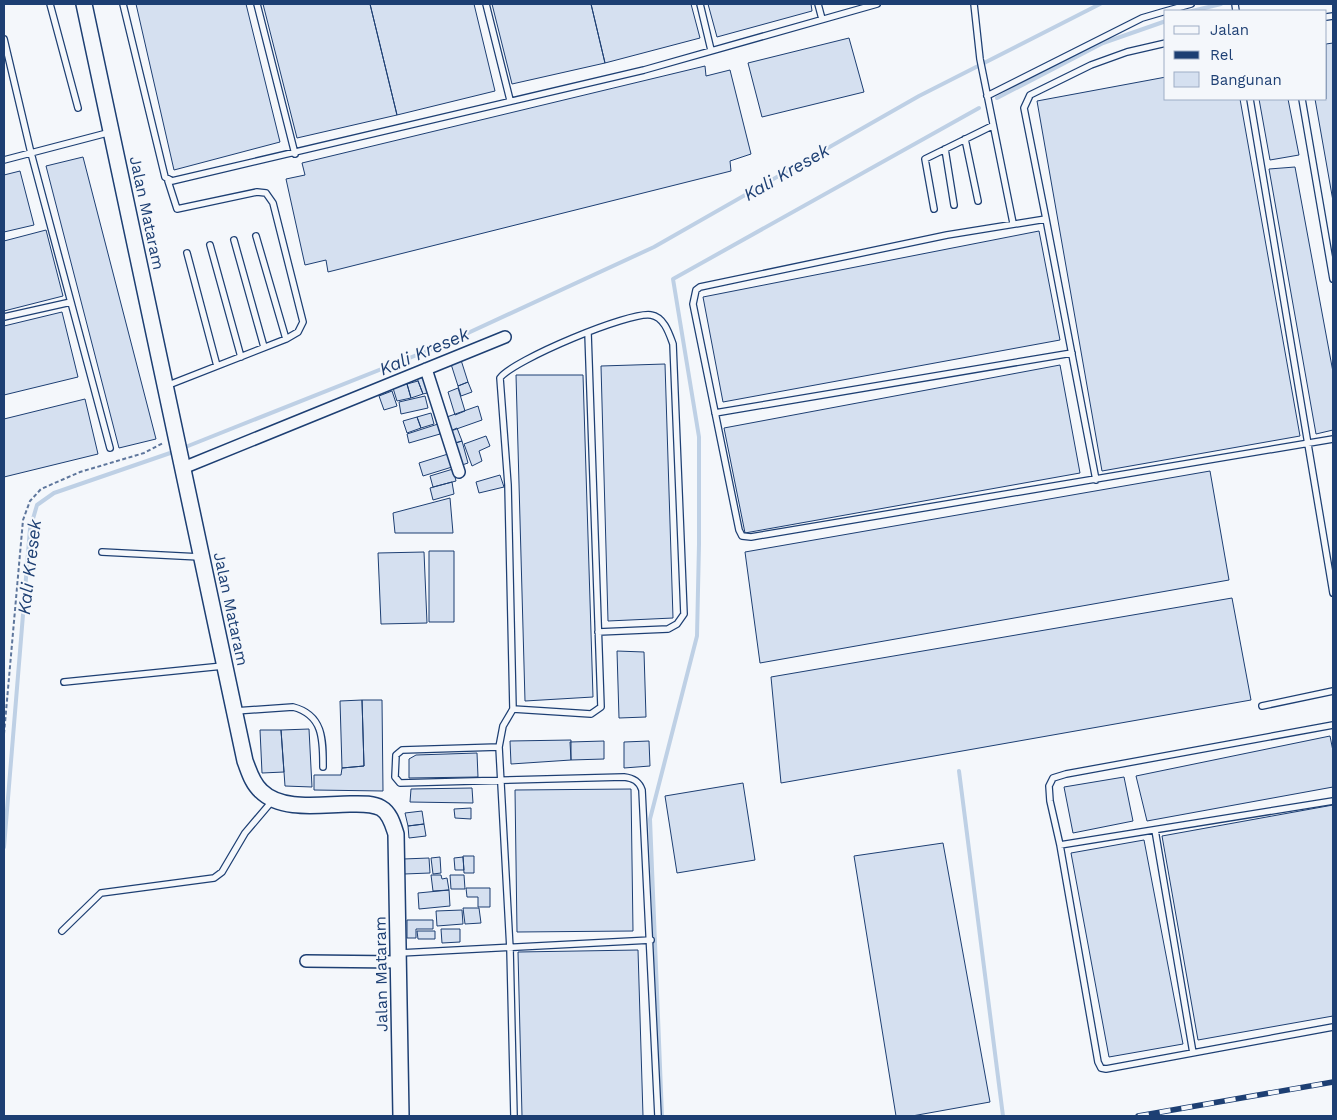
<svg xmlns="http://www.w3.org/2000/svg" width="1337" height="1120" font-family="'Work Sans',sans-serif">
<style>
.lines{fill:none;stroke-linecap:round;stroke-linejoin:round}
.stream{stroke:#bed0e5;stroke-width:4}
.building{fill:#d5e0f0;stroke:#1d3f73}
.service-casing{stroke:#1d3f73;stroke-width:8}
.minor-casing{stroke:#1d3f73;stroke-width:14}
.secondary-casing{stroke:#1d3f73;stroke-width:18}
.path{stroke:#5e769c;stroke-width:2;stroke-dasharray:4 2.5;stroke-linecap:butt}
.service{stroke:#f4f7fb;stroke-width:5.5}
.minor{stroke:#f4f7fb;stroke-width:11}
.secondary{stroke:#f4f7fb;stroke-width:15}
.rail-casing{stroke:#1d3f73;stroke-width:5.5}
.rail{stroke:#f4f7fb;stroke-width:4;stroke-dasharray:11;stroke-linecap:butt}
.labels{text-anchor:middle;dominant-baseline:central;stroke-width:4;stroke-linejoin:round;paint-order:stroke}
.street-label{font-size:16px;fill:#1d3f73;stroke:#f4f7fb}
.water-label{font-size:18px;font-style:italic;fill:#1d3f73;stroke:#f4f7fb}
</style>
<rect width="100%" height="100%" fill="#f4f7fb"/>
<g class="lines">
<path class="stream" d="M 1192,11 L 1221,4
M 997,98 L 1103,43 L 1166,21
M 183,448 L 442,345 L 654,247 L 919,96 L 1100,4
M 959,771 L 1003,1116
M 4,847 L 30,529 L 37,505 L 54,493 L 176,451
M 662,1116 L 650,819 L 697,636 L 699,544 L 699,437 L 673,279 L 979,108"/>
</g>
<path class="building" d="M 136,4 L 246,4 L 280,142 L 174,170 Z
M 263,4 L 370,4 L 397,115 L 297,138 Z
M 370,4 L 474,4 L 495,91 L 397,115 Z
M 492,4 L 591,4 L 605,63 L 512,84 Z
M 591,4 L 691,4 L 700,38 L 605,63 Z
M 708,4 L 811,4 L 812,11 L 717,37 Z
M 849,38 L 864,92 L 762,117 L 748,63 Z
M 1333,43 L 1333,201 L 1315,99 L 1326,99 L 1326,44 Z
M 705,66 L 706,76 L 730,70 L 751,154 L 730,161 L 731,171 L 328,272 L 326,260 L 305,265 L 286,179 L 305,175 L 302,163 Z
M 1166,77 L 1166,99 L 1240,99 L 1300,436 L 1102,471 L 1037,101 Z
M 1259,99 L 1288,99 L 1299,155 L 1270,160 Z
M 83,157 L 156,439 L 119,448 L 46,166 Z
M 1295,167 L 1333,372 L 1333,430 L 1316,434 L 1269,169 Z
M 20,171 L 34,225 L 4,232 L 4,175 Z
M 46,230 L 63,296 L 4,311 L 4,241 Z
M 1039,231 L 1060,340 L 723,402 L 703,297 Z
M 62,312 L 78,377 L 4,395 L 4,326 Z
M 461,360 L 468,382 L 458,386 L 451,364 Z
M 665,364 L 673,618 L 608,621 L 601,366 Z
M 1060,365 L 1080,473 L 745,533 L 724,428 Z
M 516,375 L 583,375 L 593,697 L 525,701 Z
M 426,376 L 431,392 L 423,394 L 417,378 Z
M 418,381 L 423,394 L 411,398 L 407,384 Z
M 468,382 L 472,392 L 461,396 L 458,386 Z
M 407,384 L 411,398 L 397,401 L 393,388 Z
M 458,388 L 465,411 L 455,415 L 448,392 Z
M 392,391 L 397,406 L 384,410 L 379,396 Z
M 425,396 L 428,408 L 401,414 L 399,402 Z
M 85,399 L 98,454 L 4,477 L 4,419 Z
M 478,406 L 482,420 L 448,432 L 444,418 Z
M 431,413 L 434,424 L 421,428 L 417,417 Z
M 417,417 L 421,428 L 407,433 L 403,421 Z
M 438,424 L 440,434 L 409,443 L 407,434 Z
M 457,428 L 462,441 L 452,444 L 448,432 Z
M 486,436 L 490,446 L 479,451 L 482,461 L 472,466 L 464,444 Z
M 462,441 L 468,463 L 459,466 L 452,444 Z
M 448,454 L 452,467 L 423,476 L 419,463 Z
M 453,469 L 456,481 L 433,487 L 430,476 Z
M 1210,471 L 1229,580 L 760,663 L 745,552 Z
M 500,475 L 504,487 L 479,493 L 476,482 Z
M 452,482 L 454,494 L 433,500 L 430,488 Z
M 450,498 L 453,533 L 395,533 L 393,513 Z
M 429,551 L 454,551 L 454,622 L 429,622 Z
M 424,552 L 427,623 L 381,624 L 378,553 Z
M 1232,598 L 1251,700 L 781,783 L 771,677 Z
M 617,651 L 644,652 L 646,717 L 619,718 Z
M 362,700 L 364,766 L 342,768 L 340,701 Z
M 362,700 L 382,700 L 383,791 L 314,790 L 314,775 L 341,775 L 342,768 L 364,766 Z
M 309,729 L 312,787 L 285,786 L 281,730 Z
M 260,730 L 281,730 L 284,772 L 262,773 Z
M 1330,736 L 1333,751 L 1333,787 L 1147,821 L 1136,776 Z
M 571,740 L 571,760 L 511,764 L 510,741 Z
M 604,741 L 604,759 L 571,760 L 570,742 Z
M 649,741 L 650,766 L 624,768 L 624,742 Z
M 477,753 L 478,777 L 409,778 L 409,759 L 416,755 Z
M 1124,777 L 1133,821 L 1073,833 L 1064,787 Z
M 743,783 L 755,860 L 677,873 L 665,796 Z
M 472,788 L 473,803 L 410,802 L 411,789 Z
M 631,789 L 633,931 L 517,932 L 515,790 Z
M 1333,805 L 1333,1016 L 1198,1040 L 1162,836 Z
M 471,808 L 471,819 L 455,818 L 454,809 Z
M 422,811 L 424,824 L 408,826 L 405,813 Z
M 424,824 L 426,836 L 409,838 L 408,826 Z
M 1144,840 L 1183,1044 L 1109,1057 L 1071,853 Z
M 943,843 L 990,1102 L 912,1116 L 896,1116 L 854,856 Z
M 463,856 L 474,856 L 474,873 L 464,873 Z
M 440,857 L 441,873 L 433,874 L 431,858 Z
M 463,857 L 464,870 L 455,870 L 454,858 Z
M 429,858 L 430,873 L 404,874 L 403,859 Z
M 431,875 L 441,875 L 442,879 L 447,878 L 449,890 L 433,891 Z
M 450,875 L 464,875 L 465,889 L 451,889 Z
M 466,888 L 490,888 L 490,907 L 478,907 L 478,897 L 467,897 Z
M 449,890 L 450,906 L 419,909 L 418,893 Z
M 463,908 L 479,908 L 481,923 L 465,924 Z
M 462,910 L 463,924 L 437,926 L 436,911 Z
M 407,920 L 433,920 L 433,929 L 416,929 L 416,938 L 407,938 Z
M 441,929 L 460,929 L 460,942 L 442,943 Z
M 417,931 L 435,931 L 435,939 L 418,939 Z
M 638,950 L 643,1116 L 522,1116 L 518,952 Z"/>
<g class="lines">
<defs>
<path id="service" d="M 50,4 L 78,108
M 123,4 L 165,177 L 172,181 L 644,70 L 877,4
M 257,4 L 295,154
M 486,4 L 510,100
M 700,4 L 711,50
M 818,4 L 822,19
M 974,4 L 980,59 L 1013,223
M 1235,4 L 1236,11
M 1166,11 L 1191,4
M 1326,17 L 1333,16
M 4,39 L 31,153 L 110,448
M 1166,43 L 1127,52 L 1091,65 L 1030,95 L 1024,108 L 1046,219 L 947,235 L 700,287 L 696,290 L 693,304 L 739,530 L 742,536 L 751,537 L 1333,439
M 987,96 L 1142,18 L 1166,11
M 1250,99 L 1333,593
M 1302,99 L 1333,279
M 965,139 L 978,201
M 945,149 L 954,205
M 4,160 L 111,132
M 934,209 L 925,159 L 992,126
M 1046,219 L 1096,480
M 256,236 L 286,339
M 234,240 L 264,347
M 210,245 L 241,357
M 187,253 L 217,366
M 4,317 L 71,302
M 166,386 L 286,339 L 298,332 L 303,322 L 273,203 L 266,193 L 257,192 L 177,209 L 168,181
M 715,413 L 1072,353
M 102,552 L 200,557
M 64,682 L 223,666
M 1262,706 L 1333,691
M 513,709 L 591,714 L 601,707 L 588,333
M 235,711 L 293,707 C 324,715 323,741 323,767
M 1333,725 L 1066,774 L 1053,778 L 1049,786 L 1050,801 L 1060,845 L 1098,1062 L 1101,1068 L 1106,1069 L 1333,1027
M 499,747 L 402,750 L 396,755 L 395,777 L 400,783 L 624,777 C 633,778 639,781 642,790 L 658,1116
M 1155,830 L 1193,1053
M 1060,845 L 1333,801
M 62,931 L 101,893 L 214,878 L 222,872 L 245,833 L 273,800
M 400,953 L 651,940
M 514,1116 L 510,949 L 499,747 L 503,726 L 513,709 L 508,485 L 500,378 C 513,360 630,311 651,315 C 664,317 669,333 673,344 L 684,614 L 677,624 L 668,629 L 598,632"/>
<path id="minor" d="M 426,369 L 459,472
M 183,468 L 505,337
M 306,961 L 398,962"/>
<path id="secondary" d="M 84,4 L 245,761 C 249,771 252,783 261,791 C 282,812 323,804 350,804 C 360,804 372,803 381,808 C 390,813 393,825 396,834 L 401,1116"/>
</defs>
<use href="#service" class="service-casing"/>
<use href="#minor" class="minor-casing"/>
<use href="#secondary" class="secondary-casing"/>
<path class="path" d="M 4,734 L 23,520 L 30,501 L 41,489 L 80,472 L 144,453 L 163,443"/>
<use href="#service" class="service"/>
<use href="#minor" class="minor"/>
<use href="#secondary" class="secondary"/>
<defs>
<path id="rail" d="M 1138,1116 L 1333,1082"/>
</defs>
<use href="#rail" class="rail-casing"/>
<use href="#rail" class="rail"/>
</g>
<g class="labels">
<g class="street-label">
<text transform="translate(147 213) rotate(78)">Jalan Mataram</text>
<text transform="translate(231 609) rotate(78)">Jalan Mataram</text>
<text transform="translate(381 974) rotate(-91)">Jalan Mataram</text>
</g>
<g class="water-label">
<text transform="translate(786 172) rotate(-30)">Kali Kresek</text>
<text transform="translate(424 351) rotate(-23)">Kali Kresek</text>
<text transform="translate(29 567) rotate(-83)">Kali Kresek</text>
</g>
</g>
<rect width="1337" height="1120" fill="none" stroke="#1d3f73" stroke-width="10"/>
<rect x="1164" y="10" width="162" height="90" fill="#f4f7fb" stroke="#9eadc5"/>
<rect x="1174" y="26" width="25" height="8" fill="#f4f7fb" stroke="#9eadc5"/>
<text x="1210" y="35" font-size="15" fill="#1d3f73">Jalan</text>
<rect x="1174" y="51" width="25" height="8" fill="#1d3f73" stroke="#9eadc5"/>
<text x="1210" y="60" font-size="15" fill="#1d3f73">Rel</text>
<rect x="1174" y="72" width="25" height="15" fill="#d5e0f0" stroke="#9eadc5"/>
<text x="1210" y="85" font-size="15" fill="#1d3f73">Bangunan</text>
</svg>
